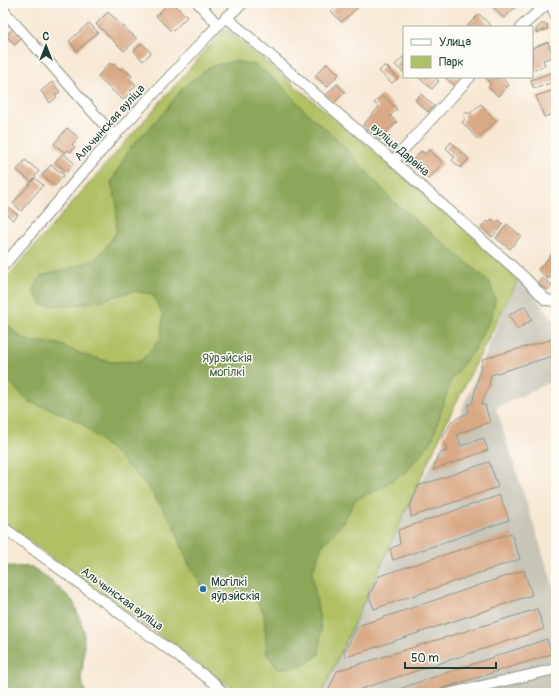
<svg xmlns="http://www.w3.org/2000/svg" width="559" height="696" font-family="Pangolin,sans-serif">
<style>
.industrial{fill:#c7c5b8}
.green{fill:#b0c064;stroke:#687e4c}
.forest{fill:#8ca65a;stroke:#567247}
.building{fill:#d9a884}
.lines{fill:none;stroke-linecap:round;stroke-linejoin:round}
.minor-casing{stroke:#8b9284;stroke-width:12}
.path{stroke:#8b9284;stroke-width:2;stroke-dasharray:3 3;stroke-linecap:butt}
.minor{stroke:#fff;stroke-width:10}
.poi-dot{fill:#1f6fb2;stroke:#fdfcf7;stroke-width:1.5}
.labels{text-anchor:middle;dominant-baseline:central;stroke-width:3;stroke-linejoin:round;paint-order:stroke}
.street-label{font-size:12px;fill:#1f3d34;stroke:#fdfcf7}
.park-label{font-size:12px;fill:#435e40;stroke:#fdfcf7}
.poi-label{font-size:12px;fill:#1f3d34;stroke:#fdfcf7;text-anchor:start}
</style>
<rect width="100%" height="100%" fill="#fdfcf7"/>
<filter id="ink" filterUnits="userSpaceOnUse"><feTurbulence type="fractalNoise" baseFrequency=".025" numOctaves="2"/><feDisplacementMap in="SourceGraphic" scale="8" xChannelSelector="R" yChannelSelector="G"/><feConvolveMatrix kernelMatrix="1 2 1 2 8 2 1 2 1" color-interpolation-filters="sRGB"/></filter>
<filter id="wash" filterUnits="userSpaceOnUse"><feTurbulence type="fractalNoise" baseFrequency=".012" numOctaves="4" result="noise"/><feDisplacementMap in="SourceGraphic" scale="16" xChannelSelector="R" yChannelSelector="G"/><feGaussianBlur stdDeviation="0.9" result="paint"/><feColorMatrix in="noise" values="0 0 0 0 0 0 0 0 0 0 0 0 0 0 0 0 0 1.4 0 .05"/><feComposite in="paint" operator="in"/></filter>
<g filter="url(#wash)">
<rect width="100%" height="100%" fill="#f7e8d4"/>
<path class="industrial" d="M 519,275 L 552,319 L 556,321 L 556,379 L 496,408 L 556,594 L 556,693 L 297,693 L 457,421 Z"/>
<path class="green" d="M 225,28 L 385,160 L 520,276 L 449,417 L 322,693 L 239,693 L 3,523 L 3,282 Z"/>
<path class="forest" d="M 234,61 L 255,65 L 276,80 L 305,111 L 337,139 L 394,202 L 490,282 L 495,300 L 492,317 L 474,350 L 451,380 L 432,441 L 406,472 L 380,488 L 355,500 L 344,521 L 322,546 L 312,573 L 321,629 L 319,654 L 306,665 L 278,669 L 267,654 L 264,614 L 253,594 L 230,589 L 204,589 L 188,563 L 174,525 L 147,486 L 116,454 L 80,422 L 53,410 L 27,401 L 10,382 L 3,381 L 3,321 L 5,321 L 17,335 L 30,341 L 59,344 L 84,355 L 111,362 L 141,361 L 161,338 L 163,316 L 153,294 L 133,291 L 100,301 L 67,306 L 42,305 L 33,291 L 41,276 L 90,262 L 102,253 L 116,233 L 117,205 L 111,182 L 130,148 L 164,112 L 183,88 L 209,67 Z
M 7,566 L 32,567 L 54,583 L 73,601 L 84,630 L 84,656 L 81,680 L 86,693 L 3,693 L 3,569 Z"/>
<g id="blocks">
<path class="building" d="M 169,3 L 173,3 L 187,17 L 172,32 L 156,16 Z
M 295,3 L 305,3 L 299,8 Z
M 341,3 L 363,3 L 341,22 L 331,11 Z
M 489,3 L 520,3 L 504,18 Z
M 108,12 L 137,39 L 124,51 L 96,24 Z
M 479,14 L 492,27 L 466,27 Z
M 3,15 L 7,18 L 5,21 L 9,24 L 3,32 Z
M 89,23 L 98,32 L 77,51 L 69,41 Z
M 541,24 L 547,24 L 548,29 L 536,33 L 536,29 Z
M 13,29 L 22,38 L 15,45 L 6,35 Z
M 548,42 L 553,57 L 543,60 L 545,66 L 532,70 L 532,48 Z
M 142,43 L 151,53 L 143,61 L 134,51 Z
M 404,56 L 404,73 L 395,65 Z
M 110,63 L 112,65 L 114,64 L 121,70 L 122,68 L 132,76 L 129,79 L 136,85 L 123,100 L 97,77 Z
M 327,63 L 339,74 L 327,87 L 315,76 Z
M 385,65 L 398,78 L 392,83 L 379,71 Z
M 556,71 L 556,81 L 534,89 L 531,80 Z
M 418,77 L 434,77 L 439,81 L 432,89 Z
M 445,77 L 462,77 L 463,78 L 455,86 Z
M 489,77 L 501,77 L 509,85 L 498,96 L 488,87 L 491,84 L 486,79 Z
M 52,82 L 60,92 L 55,95 L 57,97 L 50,103 L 41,91 Z
M 337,84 L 345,92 L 334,103 L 326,95 Z
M 554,90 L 556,95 L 556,113 L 544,117 L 536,96 Z
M 421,94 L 434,106 L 428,112 L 415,100 Z
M 382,95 L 397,109 L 390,116 L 397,122 L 380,140 L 363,125 L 379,107 L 374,103 Z
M 481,104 L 496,121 L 477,139 L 462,122 L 466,118 L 463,116 L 467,112 L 469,114 Z
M 67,128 L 78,137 L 72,145 L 75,147 L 71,152 L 68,150 L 65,153 L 54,144 Z
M 451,142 L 469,159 L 460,168 L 452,160 L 455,157 L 446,148 Z
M 429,149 L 443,163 L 428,179 L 411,162 L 421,151 L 425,154 Z
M 63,153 L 74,163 L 67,172 L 55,162 Z
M 25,160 L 39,171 L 31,182 L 17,170 Z
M 51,165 L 64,175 L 55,186 L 42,175 Z
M 35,178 L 43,185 L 21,211 L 13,203 Z
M 8,207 L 18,215 L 13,220 L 4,212 Z
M 492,219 L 497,223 L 499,220 L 503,224 L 492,237 L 481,227 L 487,221 L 489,223 Z
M 507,224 L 521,236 L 510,249 L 496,238 Z
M 553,253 L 556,255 L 556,270 L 548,279 L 538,270 Z
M 542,278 L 552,285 L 547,290 L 538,283 Z
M 525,306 L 532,320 L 517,329 L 509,315 Z
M 556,336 L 556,355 L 491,375 L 489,386 L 481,405 L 485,405 L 490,422 L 457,434 L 461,446 L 483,438 L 488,450 L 433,470 L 438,454 L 447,451 L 443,438 L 452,421 L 468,413 L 468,404 L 472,404 L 483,359 L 553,339 L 552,337 Z
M 489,462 L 498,487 L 411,517 L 410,507 L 418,486 Z
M 500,495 L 509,520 L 393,560 L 390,549 L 400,544 L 398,530 Z
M 511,533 L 520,559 L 374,609 L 369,596 L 379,576 Z
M 524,570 L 532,595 L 346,657 L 344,652 L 358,626 Z
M 537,609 L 544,629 L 349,693 L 327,693 L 337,671 Z
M 547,639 L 552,654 L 428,693 L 387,693 Z"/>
</g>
</g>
<g filter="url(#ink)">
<use href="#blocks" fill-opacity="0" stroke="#8b9284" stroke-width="1"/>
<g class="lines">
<defs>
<path id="minor" d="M 198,3 L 218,25
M 551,3 L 556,17
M 3,10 L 114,136
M 226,17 L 393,161 L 523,276 L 546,300 L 556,301
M 521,27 L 548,3
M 393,161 L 470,77
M 3,266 L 114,136 L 218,25 L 243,3
M 3,527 L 213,682 L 223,693
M 451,693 L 556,669"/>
</defs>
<use href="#minor" class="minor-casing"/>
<path class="path" d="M 554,637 L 556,636"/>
<use href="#minor" class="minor"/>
</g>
</g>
<circle class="poi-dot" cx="203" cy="589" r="4"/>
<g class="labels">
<g class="street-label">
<text transform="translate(110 123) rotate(-48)">Альчынская вуліца</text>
<text transform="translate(400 150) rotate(41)">вуліца Дарвіна</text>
<text transform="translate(122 599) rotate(36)">Альчынская вуліца</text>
</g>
<g class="park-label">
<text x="227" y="358">Яўрэйскія<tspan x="227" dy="14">могілкі</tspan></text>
</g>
<g class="poi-label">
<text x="211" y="582">Могілкі<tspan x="211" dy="14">яўрэйскія</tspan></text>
</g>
</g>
<rect width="559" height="696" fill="none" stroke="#fdfcf7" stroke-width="16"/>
<rect x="403" y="26" width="130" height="52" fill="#fdfcf7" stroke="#a4b0a9"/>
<rect x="411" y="39" width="20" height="6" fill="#ffffff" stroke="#a4b0a9"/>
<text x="439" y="46" font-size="12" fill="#1f3d34">Улица</text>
<rect x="411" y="56" width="20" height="12" fill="#b0c064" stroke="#a4b0a9"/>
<text x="439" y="66" font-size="12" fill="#1f3d34">Парк</text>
<g transform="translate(46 46)" stroke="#fdfcf7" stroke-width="3" paint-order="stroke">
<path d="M0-3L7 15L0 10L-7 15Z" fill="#1f3d34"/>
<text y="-6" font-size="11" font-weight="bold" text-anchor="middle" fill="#1f3d34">С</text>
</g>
<path d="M405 662v6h91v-6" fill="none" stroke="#1f3d34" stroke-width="2"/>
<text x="411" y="662" font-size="12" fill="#1f3d34" stroke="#fdfcf7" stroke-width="3" paint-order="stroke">50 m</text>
</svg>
